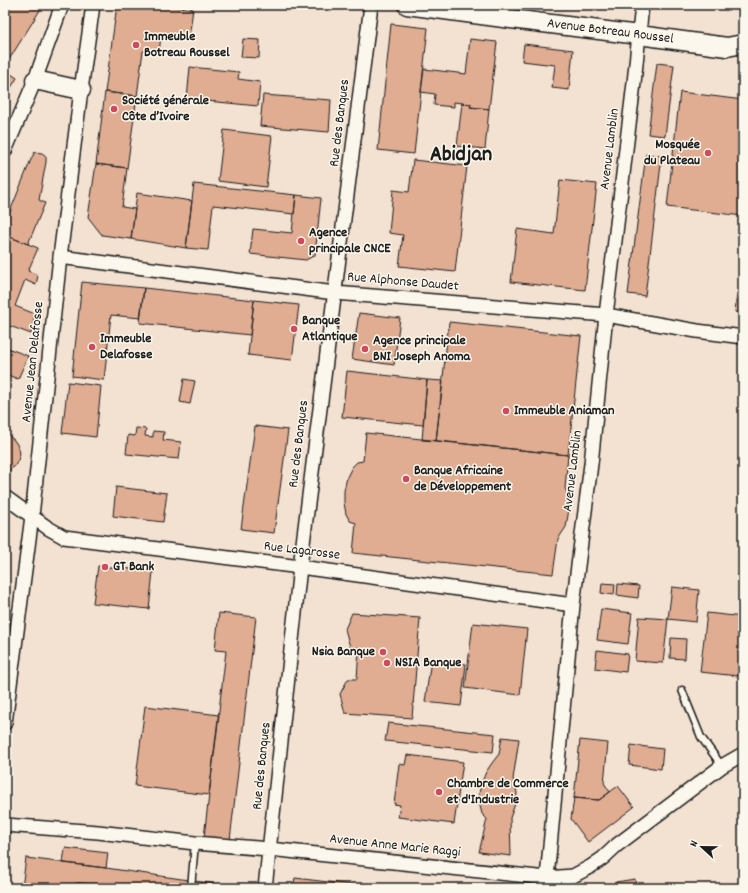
<svg xmlns="http://www.w3.org/2000/svg" width="748" height="893" font-family="Dekko,sans-serif">
<style>
.built{fill:#f3e1d1}
.building{fill:#e0ad93;stroke:#1c1c1c}
.lines{fill:none;stroke-linecap:round;stroke-linejoin:round}
.lane-casing{stroke:#1c1c1c;stroke-width:9}
.street-casing{stroke:#1c1c1c;stroke-width:16}
.secondary-casing{stroke:#1c1c1c;stroke-width:21}
.lane{stroke:#fbf7ec;stroke-width:6}
.street{stroke:#fbf7ec;stroke-width:13}
.secondary{stroke:#fbf7ec;stroke-width:18}
.poi-dot{fill:#d1495b;stroke:#fbf7ec;stroke-width:1.5}
.labels{text-anchor:middle;dominant-baseline:central;stroke-width:3;stroke-linejoin:round;paint-order:stroke}
.street-label{font-size:14px;fill:#1c1c1c;stroke:#fbf7ec}
.poi-label{font-size:14px;font-weight:bold;fill:#1c1c1c;stroke:#fbf7ec;text-anchor:start}
.town-label{font-size:22px;font-weight:bold;fill:#1c1c1c;stroke:#fbf7ec}
</style>
<rect width="100%" height="100%" fill="#fbf7ec"/>
<filter id="ink" filterUnits="userSpaceOnUse"><feTurbulence type="fractalNoise" baseFrequency=".025" numOctaves="2"/><feDisplacementMap in="SourceGraphic" scale="8" xChannelSelector="R" yChannelSelector="G"/><feConvolveMatrix kernelMatrix="1 2 1 2 8 2 1 2 1" color-interpolation-filters="sRGB"/></filter>
<g filter="url(#ink)">
<path class="built" d="M 5,5 L 743,5 L 743,888 L 5,888 L 5,868 L 12,810 L 13,697 L 5,694 Z"/>
<path class="building" d="M 5,5 L 40,5 L 42,7 L 5,66 Z
M 117,5 L 167,5 L 193,9 L 189,38 L 161,35 L 159,53 L 143,51 L 137,96 L 105,92 Z
M 691,5 L 740,5 L 739,10 Z
M 391,24 L 428,28 L 414,154 L 378,150 Z
M 243,39 L 260,40 L 259,58 L 241,57 Z
M 470,39 L 497,42 L 489,109 L 470,107 L 471,104 L 454,102 L 454,107 L 434,105 L 435,94 L 421,92 L 424,69 L 466,74 Z
M 524,44 L 573,50 L 569,90 L 552,88 L 555,65 L 522,61 Z
M 657,63 L 674,65 L 665,136 L 648,134 Z
M 190,67 L 239,72 L 238,79 L 260,82 L 258,106 L 187,99 Z
M 5,70 L 17,78 L 5,97 Z
M 105,92 L 137,96 L 127,168 L 96,164 Z
M 680,92 L 743,100 L 743,216 L 667,207 Z
M 263,95 L 331,100 L 329,132 L 260,126 Z
M 462,103 L 471,104 L 470,107 L 489,109 L 485,149 L 457,146 Z
M 224,130 L 272,136 L 266,187 L 218,181 Z
M 35,152 L 42,153 L 46,156 L 46,162 L 39,200 L 45,203 L 28,244 L 5,235 L 5,224 L 32,157 Z
M 646,154 L 662,156 L 645,296 L 628,294 Z
M 413,160 L 467,166 L 455,272 L 399,266 L 403,235 L 389,233 L 393,190 L 409,192 Z
M 96,164 L 127,168 L 122,207 L 135,209 L 131,239 L 102,235 L 88,217 Z
M 560,180 L 597,184 L 585,290 L 511,282 L 517,229 L 554,234 Z
M 194,184 L 296,195 L 294,214 L 213,205 L 208,250 L 186,248 Z
M 137,193 L 192,201 L 186,248 L 131,239 Z
M 296,195 L 321,198 L 315,255 L 306,260 L 250,254 L 253,229 L 292,233 Z
M 5,235 L 38,248 L 28,271 L 38,275 L 36,285 L 25,280 L 15,306 L 35,314 L 31,334 L 7,325 L 5,331 Z
M 82,282 L 144,288 L 140,318 L 111,315 L 104,380 L 72,376 Z
M 144,288 L 254,300 L 250,335 L 140,323 Z
M 737,293 L 743,294 L 743,313 L 735,312 Z
M 254,300 L 299,305 L 292,360 L 248,355 Z
M 359,313 L 400,318 L 394,365 L 352,359 Z
M 449,322 L 581,336 L 568,455 L 436,441 Z
M 5,347 L 28,356 L 18,379 L 5,374 Z
M 347,371 L 427,380 L 423,425 L 342,417 Z
M 184,379 L 195,381 L 190,404 L 180,402 Z
M 427,380 L 443,381 L 436,441 L 422,440 Z
M 68,382 L 101,386 L 96,437 L 62,433 Z
M 255,426 L 288,430 L 274,533 L 241,529 Z
M 136,428 L 146,429 L 145,436 L 153,437 L 153,431 L 164,432 L 163,440 L 181,442 L 179,459 L 126,454 L 128,435 L 135,436 Z
M 366,433 L 568,455 L 565,488 L 568,496 L 569,505 L 568,515 L 566,527 L 558,539 L 553,574 L 353,553 L 356,523 L 350,521 L 346,514 L 344,503 L 344,491 L 347,477 L 352,467 L 357,462 L 363,461 Z
M 5,435 L 8,435 L 14,440 L 18,446 L 20,453 L 18,461 L 14,467 L 8,471 L 5,472 Z
M 116,487 L 167,493 L 163,522 L 113,516 Z
M 98,566 L 153,571 L 149,609 L 93,603 Z
M 602,583 L 615,584 L 614,595 L 601,593 Z
M 618,584 L 639,586 L 638,598 L 617,595 Z
M 672,587 L 699,590 L 696,622 L 668,619 Z
M 601,609 L 632,613 L 628,644 L 597,640 Z
M 219,613 L 256,617 L 230,840 L 204,837 L 226,651 L 215,650 Z
M 352,613 L 420,618 L 412,718 L 345,713 L 340,694 L 348,679 L 357,679 L 359,648 L 350,647 L 345,629 Z
M 707,613 L 743,617 L 743,637 L 738,676 L 700,672 Z
M 639,617 L 668,619 L 663,663 L 635,661 Z
M 473,623 L 527,629 L 520,695 L 465,688 Z
M 671,638 L 686,639 L 685,659 L 670,658 Z
M 597,650 L 628,654 L 626,672 L 595,668 Z
M 431,660 L 466,664 L 461,706 L 425,702 Z
M 145,706 L 219,715 L 209,795 L 135,786 Z
M 388,723 L 495,734 L 493,752 L 385,741 Z
M 502,737 L 519,739 L 513,779 L 515,784 L 517,793 L 516,801 L 510,818 L 511,856 L 479,852 L 487,819 L 482,814 L 480,806 L 479,794 L 481,784 L 486,772 L 492,763 L 499,754 Z
M 580,740 L 608,743 L 604,783 L 610,792 L 599,800 L 574,798 Z
M 631,745 L 663,749 L 661,769 L 629,765 Z
M 407,755 L 463,762 L 454,824 L 398,817 L 400,805 L 394,804 L 399,764 L 405,765 Z
M 618,786 L 634,807 L 588,842 L 571,819 L 574,798 L 599,800 Z
M 65,848 L 108,853 L 106,868 L 63,863 Z
M 26,858 L 106,868 L 202,882 L 201,888 L 22,888 Z
M 295,878 L 378,888 L 293,888 Z
M 635,879 L 636,888 L 617,888 L 616,882 Z
M 202,882 L 243,888 L 201,888 Z"/>
<g class="lines">
<defs>
<path id="lane" d="M 5,636 L 15,641
M 682,690 L 701,737 L 722,766
M 75,888 L 78,887 L 99,888
M 191,888 L 195,843"/>
<path id="street" d="M 5,151 L 35,80 L 62,5
M 60,257 L 335,293 L 606,315 L 697,331 L 743,337
M 5,497 L 48,528 L 64,537 L 300,567 L 573,605
M 5,723 L 32,516 L 60,257 L 81,90 L 93,5
M 5,825 L 98,832 L 195,843 L 269,849 L 547,878 L 573,876 L 590,867 L 603,858 L 617,845 L 722,766 L 743,754
M 265,888 L 300,567 L 371,5
M 546,888 L 573,605 L 591,464 L 606,315 L 634,83 L 642,5"/>
<g id="secondary">
<path id="s1" d="M 407,5 L 511,19 L 639,35 L 727,47 L 743,44"/>
<path d="M 35,80 L 81,90"/>
</g>
</defs>
<use href="#lane" class="lane-casing"/>
<use href="#street" class="street-casing"/>
<use href="#secondary" class="secondary-casing"/>
<use href="#lane" class="lane"/>
<use href="#street" class="street"/>
<use href="#secondary" class="secondary"/>
</g>
</g>
<g class="poi-dot">
<circle cx="136" cy="45" r="4"/>
<circle cx="114" cy="109" r="4"/>
<circle cx="708" cy="153" r="4"/>
<circle cx="301" cy="241" r="4"/>
<circle cx="294" cy="329" r="4"/>
<circle cx="92" cy="347" r="4"/>
<circle cx="365" cy="349" r="4"/>
<circle cx="506" cy="411" r="4"/>
<circle cx="406" cy="479" r="4"/>
<circle cx="105" cy="567" r="4"/>
<circle cx="383" cy="652" r="4"/>
<circle cx="387" cy="663" r="4"/>
<circle cx="439" cy="792" r="4"/>
</g>
<g class="labels">
<g class="street-label">
<text stroke="none"><textPath href="#s1" startOffset="205">Avenue Botreau Roussel</textPath></text>
<text transform="translate(340 123) rotate(-83)">Rue des Banques</text>
<text transform="translate(610 149) rotate(-83)">Avenue Lamblin</text>
<text transform="translate(403 282) rotate(5)">Rue Alphonse Daudet</text>
<text transform="translate(33 362) rotate(-84)">Avenue Jean Delafosse</text>
<text transform="translate(299 444) rotate(-83)">Rue des Banques</text>
<text transform="translate(573 471) rotate(-83)">Avenue Lamblin</text>
<text transform="translate(302 551) rotate(7)">Rue Lagarosse</text>
<text transform="translate(262 766) rotate(-84)">Rue des Banques</text>
<text transform="translate(395 846) rotate(6)">Avenue Anne Marie Raggi</text>
</g>
<g class="poi-label">
<text x="144" y="37">Immeuble<tspan x="144" dy="16">Botreau Roussel</tspan></text>
<text x="122" y="101">Société générale<tspan x="122" dy="16">Côte d’Ivoire</tspan></text>
<text x="700" y="145" text-anchor="end">Mosquée<tspan x="700" dy="16">du Plateau</tspan></text>
<text x="309" y="233">Agence<tspan x="309" dy="16">principale CNCE</tspan></text>
<text x="302" y="321">Banque<tspan x="302" dy="16">Atlantique</tspan></text>
<text x="100" y="339">Immeuble<tspan x="100" dy="16">Delafosse</tspan></text>
<text x="373" y="341">Agence principale<tspan x="373" dy="16">BNI Joseph Anoma</tspan></text>
<text x="514" y="411">Immeuble Aniaman</text>
<text x="414" y="471">Banque Africaine<tspan x="414" dy="16">de Développement</tspan></text>
<text x="113" y="567">GT Bank</text>
<text x="375" y="652" text-anchor="end">Nsia Banque</text>
<text x="395" y="663">NSIA Banque</text>
<text x="447" y="784">Chambre de Commerce<tspan x="447" dy="16">et d'Industrie</tspan></text>
</g>
<g class="town-label">
<text x="461" y="155">Abidjan</text>
</g>
</g>
<rect width="748" height="893" fill="none" stroke="#fbf7ec" stroke-width="20"/>
<rect x="10" y="10" width="728" height="873" fill="none" stroke="#1c1c1c" stroke-width="1.5" filter="url(#ink)"/>
<g transform="translate(702 847) rotate(292)" stroke="#fbf7ec" stroke-width="3" paint-order="stroke">
<path d="M0-3L7 15L0 10L-7 15Z" fill="#1c1c1c"/>
<text y="-6" font-size="11" font-weight="bold" text-anchor="middle" fill="#1c1c1c">N</text>
</g>
</svg>
